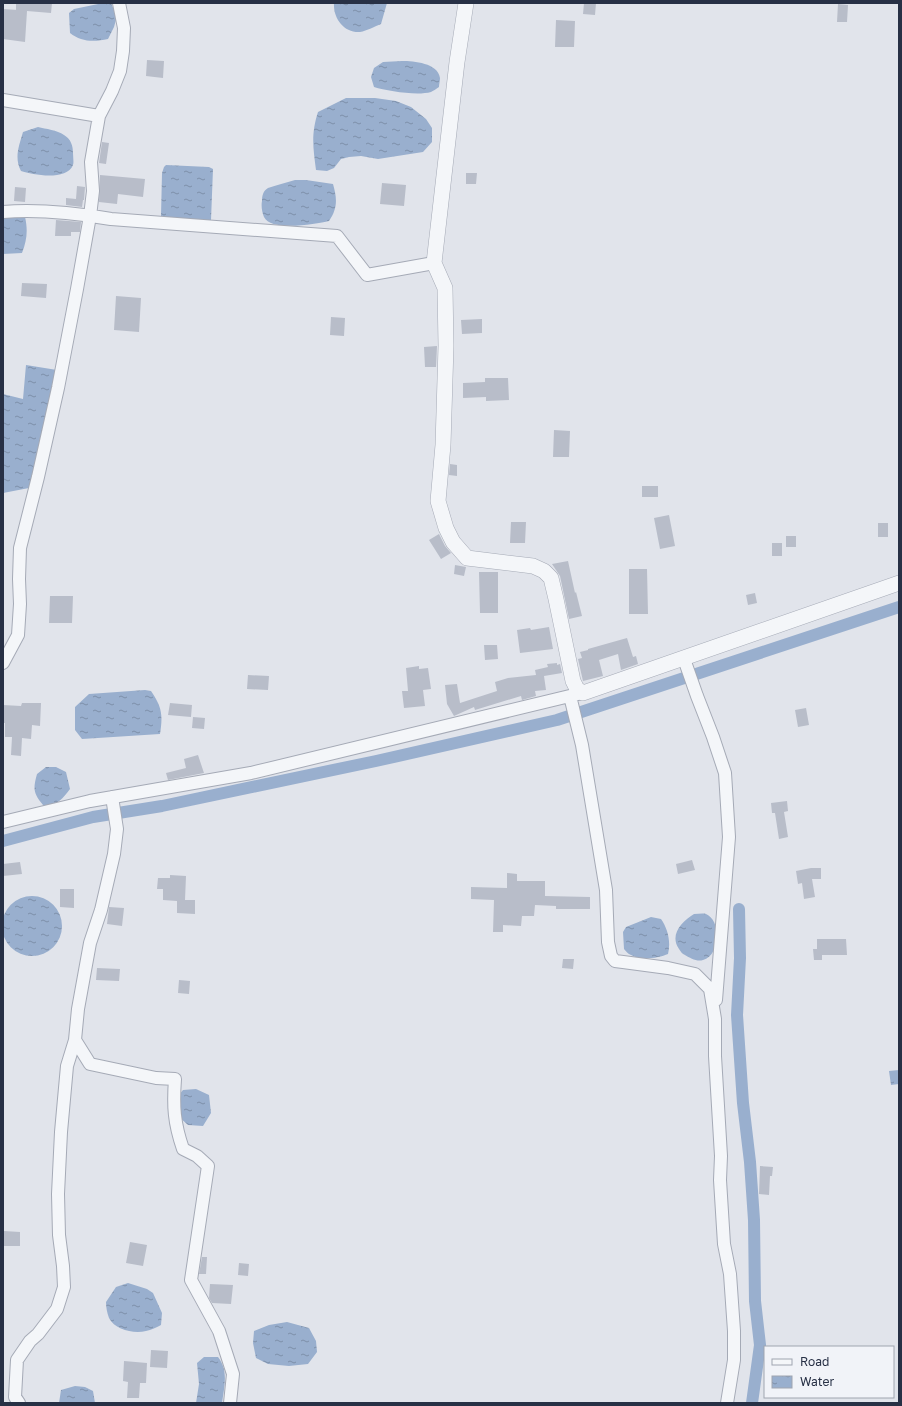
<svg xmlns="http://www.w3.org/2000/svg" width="902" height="1406" font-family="'Golos Text',sans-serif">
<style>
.water{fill:url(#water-ripples)}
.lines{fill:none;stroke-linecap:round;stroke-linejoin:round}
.canal{stroke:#99afce;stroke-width:12}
.building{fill:#b8bdc9}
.minor-casing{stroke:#a5aab6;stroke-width:14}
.tertiary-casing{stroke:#a5aab6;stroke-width:16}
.minor{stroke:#f4f6f9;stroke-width:12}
.tertiary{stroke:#f4f6f9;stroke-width:15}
</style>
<defs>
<pattern id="water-ripples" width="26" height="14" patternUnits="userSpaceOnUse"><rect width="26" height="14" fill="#99afce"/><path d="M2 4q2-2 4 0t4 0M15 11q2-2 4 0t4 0" fill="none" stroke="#7d8fa9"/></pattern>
</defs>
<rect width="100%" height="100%" fill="#e1e4eb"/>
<path class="water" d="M 103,3 L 111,3 L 117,16 L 114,27 L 108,39 C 94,42 81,42 70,33 L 69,13 L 74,9 Z
M 334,3 L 387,3 L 381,24 C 375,26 367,31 360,32 C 344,33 333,18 334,3 Z
M 402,61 C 414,61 438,63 440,78 C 440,81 439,84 439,87 C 436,89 433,91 431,92 C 417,96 387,91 374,87 L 371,77 L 374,68 L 383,62 Z
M 346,98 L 375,98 L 396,101 L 411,107 L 426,119 L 432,128 L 432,142 L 423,152 L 378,159 L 361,156 L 349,157 L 341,159 L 334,168 L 327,171 L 316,170 C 313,147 311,134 318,112 Z
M 38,127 C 46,129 57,130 64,135 C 71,139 73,146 73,153 C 73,157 74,162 73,165 C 67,181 33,175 21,171 C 14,158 19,146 23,132 Z
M 166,165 L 209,167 L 213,169 L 211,220 L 209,222 L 164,220 L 161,216 L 162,173 L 164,167 Z
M 295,180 L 306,180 L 333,184 C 337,198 338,208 329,221 C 316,224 271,232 264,217 C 262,212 261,206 262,201 C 262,196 263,191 268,188 C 276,185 286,183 295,180 Z
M 3,216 L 25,217 C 28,230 27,240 22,253 L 3,254 Z
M 26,365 L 57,370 L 29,488 L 3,493 L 3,394 L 23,399 Z
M 145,690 L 151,691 C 162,707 163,715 160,734 L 82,739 L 75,730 L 75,707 L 89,694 Z
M 46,767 L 56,767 L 66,772 L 70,789 C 62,799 58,806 43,805 C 33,793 33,789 37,774 Z
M2 926a30 30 0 1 1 60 0a30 30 0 1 1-60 0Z
M 694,914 C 698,914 703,913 706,914 C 722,921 720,956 703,960 C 697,962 690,958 685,955 C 682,954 681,952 679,949 C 669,935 682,921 694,914 Z
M 651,917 L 661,919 C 668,929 671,942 668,954 C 659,958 640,961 631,955 C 628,954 626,951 624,949 L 623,932 L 626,927 Z
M 899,1070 L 899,1084 L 891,1085 L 889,1071 Z
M 196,1089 L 209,1095 L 211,1113 L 203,1126 L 188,1125 L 178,1116 L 178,1096 L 183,1090 Z
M 128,1283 L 147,1289 L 153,1293 L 162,1313 L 161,1325 C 157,1327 151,1330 146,1331 C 134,1334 115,1330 109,1318 C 107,1313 106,1307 106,1302 L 116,1287 Z
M 287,1322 L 309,1328 L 316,1341 L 317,1352 L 308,1364 L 289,1366 L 268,1364 L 256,1358 L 253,1343 L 254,1331 L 269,1325 Z
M 204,1357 L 218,1357 C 229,1371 224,1387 222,1403 L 196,1403 L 199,1384 L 197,1363 Z
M 75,1386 L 85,1387 L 93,1391 L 95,1403 L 59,1403 L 61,1390 Z"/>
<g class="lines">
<path class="canal" d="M 3,841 L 93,817 L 162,806 L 376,761 L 557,720 L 899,607
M 739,909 L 740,958 L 737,1015 L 743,1103 L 750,1162 L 754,1220 L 755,1301 L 760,1345 L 752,1403"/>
</g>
<path class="building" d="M 16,3 L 52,3 L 51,13 L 27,11 L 25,42 L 3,39 L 3,9 L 18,10 L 16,10 Z
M 584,3 L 596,3 L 595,15 L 583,14 Z
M 838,4 L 848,5 L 847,22 L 837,22 Z
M 556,20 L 575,21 L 574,47 L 555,47 Z
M 147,60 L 164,61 L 163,78 L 146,76 Z
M 102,142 L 109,143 L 106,164 L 99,163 Z
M 466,173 L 477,173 L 476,184 L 466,184 Z
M 100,175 L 145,179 L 143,197 L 118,194 L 117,204 L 99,202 Z
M 382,183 L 406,185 L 404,206 L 380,204 Z
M 77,186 L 85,187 L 84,200 L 83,200 L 82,207 L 66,205 L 66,198 L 76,199 Z
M 15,187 L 26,188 L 25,202 L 14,201 Z
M 56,220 L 81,222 L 80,232 L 71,232 L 71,236 L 55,236 Z
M 22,283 L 47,284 L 46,298 L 21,296 Z
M 116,296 L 141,298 L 139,332 L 114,330 Z
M 331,317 L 345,318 L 344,336 L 330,335 Z
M 482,319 L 482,333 L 462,334 L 461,320 Z
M 437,346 L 436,367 L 425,367 L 424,347 Z
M 485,378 L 508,378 L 509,400 L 486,401 L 486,397 L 463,398 L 463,383 L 485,382 Z
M 554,430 L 570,431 L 569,457 L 553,457 Z
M 450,464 L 457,465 L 457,476 L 449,475 Z
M 642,486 L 658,486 L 658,497 L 642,497 Z
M 669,515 L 675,546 L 660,549 L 654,518 Z
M 511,522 L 526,522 L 525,543 L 510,543 Z
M 878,523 L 888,523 L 888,537 L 878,537 Z
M 439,534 L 445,546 L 451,553 L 441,559 L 429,540 Z
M 786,536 L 796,536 L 796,547 L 786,547 Z
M 772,543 L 782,543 L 782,556 L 772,556 Z
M 568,561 L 575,593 L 576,592 L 582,616 L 569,619 L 560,576 L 552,564 Z
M 455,565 L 466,567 L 464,576 L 454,574 Z
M 629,569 L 647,569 L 648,614 L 629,614 Z
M 479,572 L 498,572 L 498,613 L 480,613 Z
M 755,593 L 757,603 L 748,605 L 746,595 Z
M 50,596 L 73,596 L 72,623 L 49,623 Z
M 549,627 L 553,649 L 520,653 L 517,630 L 530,628 L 531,630 Z
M 627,638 L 633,657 L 636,656 L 638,664 L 621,670 L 618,654 L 599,660 L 603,676 L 583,681 L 578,659 L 582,658 L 580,652 L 588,650 L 588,649 Z
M 484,645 L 497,645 L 498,659 L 485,660 Z
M 557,663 L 557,665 L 560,664 L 562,673 L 544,676 L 546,690 L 535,691 L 536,696 L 522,700 L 521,696 L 475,710 L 474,707 L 454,716 L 447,704 L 445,685 L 457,684 L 460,703 L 497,691 L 495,682 L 508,678 L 536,675 L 535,670 L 548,667 L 547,664 Z
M 419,666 L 419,669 L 428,668 L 431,689 L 423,690 L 425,706 L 404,708 L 402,691 L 408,691 L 406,668 Z
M 248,675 L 269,676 L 268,690 L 247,689 Z
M 22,703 L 41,703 L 40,726 L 32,725 L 31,739 L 22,738 L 21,756 L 11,755 L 12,737 L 5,737 L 5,723 L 3,723 L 3,705 L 21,706 Z
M 170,703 L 192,705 L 191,717 L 168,715 Z
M 806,708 L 809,725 L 798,727 L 795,710 Z
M 193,717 L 205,718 L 204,729 L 192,728 Z
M 198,755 L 204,773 L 168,780 L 166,773 L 186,768 L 184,759 Z
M 787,801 L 788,811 L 784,812 L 788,837 L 779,839 L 775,813 L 772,813 L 771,803 Z
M 692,860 L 695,870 L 678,874 L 676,864 Z
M 20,862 L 22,874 L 3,876 L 3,864 Z
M 811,868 L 821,868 L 821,879 L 812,879 L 815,897 L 804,899 L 802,883 L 798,884 L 796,871 Z
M 507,873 L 517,874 L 517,881 L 545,881 L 545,896 L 590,897 L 590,909 L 556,909 L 556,906 L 535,905 L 534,916 L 522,916 L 521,926 L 503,925 L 503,932 L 493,932 L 494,900 L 471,899 L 471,887 L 507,888 Z
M 170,875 L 186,876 L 185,900 L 195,900 L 195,914 L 177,913 L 177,901 L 163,900 L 163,889 L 157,889 L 158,878 L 170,878 Z
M 60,889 L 74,889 L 74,908 L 60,907 Z
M 109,907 L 124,908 L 122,926 L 107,924 Z
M 817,939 L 846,939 L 847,955 L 822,955 L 822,960 L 814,960 L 813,949 L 817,949 Z
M 563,959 L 574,959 L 573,969 L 562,968 Z
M 97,968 L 120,969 L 119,981 L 96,980 Z
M 179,980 L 190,981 L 189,994 L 178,993 Z
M 760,1166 L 773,1167 L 772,1176 L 770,1176 L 769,1195 L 759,1194 Z
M 4,1231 L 20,1232 L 20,1246 L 4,1246 Z
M 130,1242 L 147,1245 L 143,1266 L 126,1263 Z
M 202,1257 L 207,1257 L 206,1274 L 199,1274 Z
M 239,1263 L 249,1264 L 248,1276 L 238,1275 Z
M 210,1284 L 233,1285 L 231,1304 L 212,1303 L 209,1298 Z
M 151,1350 L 168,1351 L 167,1368 L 150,1367 Z
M 124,1361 L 147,1363 L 146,1383 L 140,1383 L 139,1398 L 127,1398 L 128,1382 L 123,1381 Z"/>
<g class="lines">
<defs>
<path id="minor" d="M 3,100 L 99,116
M 3,212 C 39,209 75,213 111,219 L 337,236 L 367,275 L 434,263
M 684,659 L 697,696 L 713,737 L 725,773 L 729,837 L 716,1000
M 3,663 L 18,635 L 20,604 L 19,579 L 20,548 L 38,477 L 58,388 L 77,289 L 90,216 L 93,191 L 91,162 L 99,116 L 112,91 L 120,71 L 123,51 L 124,28 L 119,3
M 570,696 L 582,745 L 606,890 L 608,942 L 611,956 L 615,961 L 623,962 L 668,968 L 695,974 L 710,989 L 715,1019 L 715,1056 L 721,1156 L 720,1180 L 724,1244 L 730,1274 L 734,1331 L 734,1360 L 727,1403
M 112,797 L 117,829 L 114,854 L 101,910 L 90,943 L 78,1009 L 75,1040 L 90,1064 L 156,1078 L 175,1079 C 173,1106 174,1123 183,1149 L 197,1156 L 208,1166 L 191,1280 L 219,1331 L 233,1374 L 230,1403
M 3,822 L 90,801 L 251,773 L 578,694
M 19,1403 L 15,1397 L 17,1360 L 30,1341 L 38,1334 L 57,1309 L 64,1287 L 63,1266 L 59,1235 L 58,1194 L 61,1132 L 67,1066 L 75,1040"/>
<path id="tertiary" d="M 466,3 L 457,62 L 434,263 L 445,288 L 446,346 L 443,445 L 438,501 L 446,528 L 453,542 L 467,558 L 533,566 L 544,571 L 551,578 L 556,599 L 573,681 L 577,689 L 583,693 L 899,583"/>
</defs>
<use href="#minor" class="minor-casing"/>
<use href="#tertiary" class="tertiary-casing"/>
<use href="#minor" class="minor"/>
<use href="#tertiary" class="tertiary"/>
</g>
<rect width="902" height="1406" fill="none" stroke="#273045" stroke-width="8"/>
<rect x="764" y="1346" width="130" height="52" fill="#f1f3f8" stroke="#a0a5b0"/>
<rect x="772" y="1359" width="20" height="6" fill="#f4f6f9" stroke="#a0a5b0"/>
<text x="800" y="1366" font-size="12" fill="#273045">Road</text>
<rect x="772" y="1376" width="20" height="12" fill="url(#water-ripples)" stroke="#a0a5b0"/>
<text x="800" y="1386" font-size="12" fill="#273045">Water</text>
</svg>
